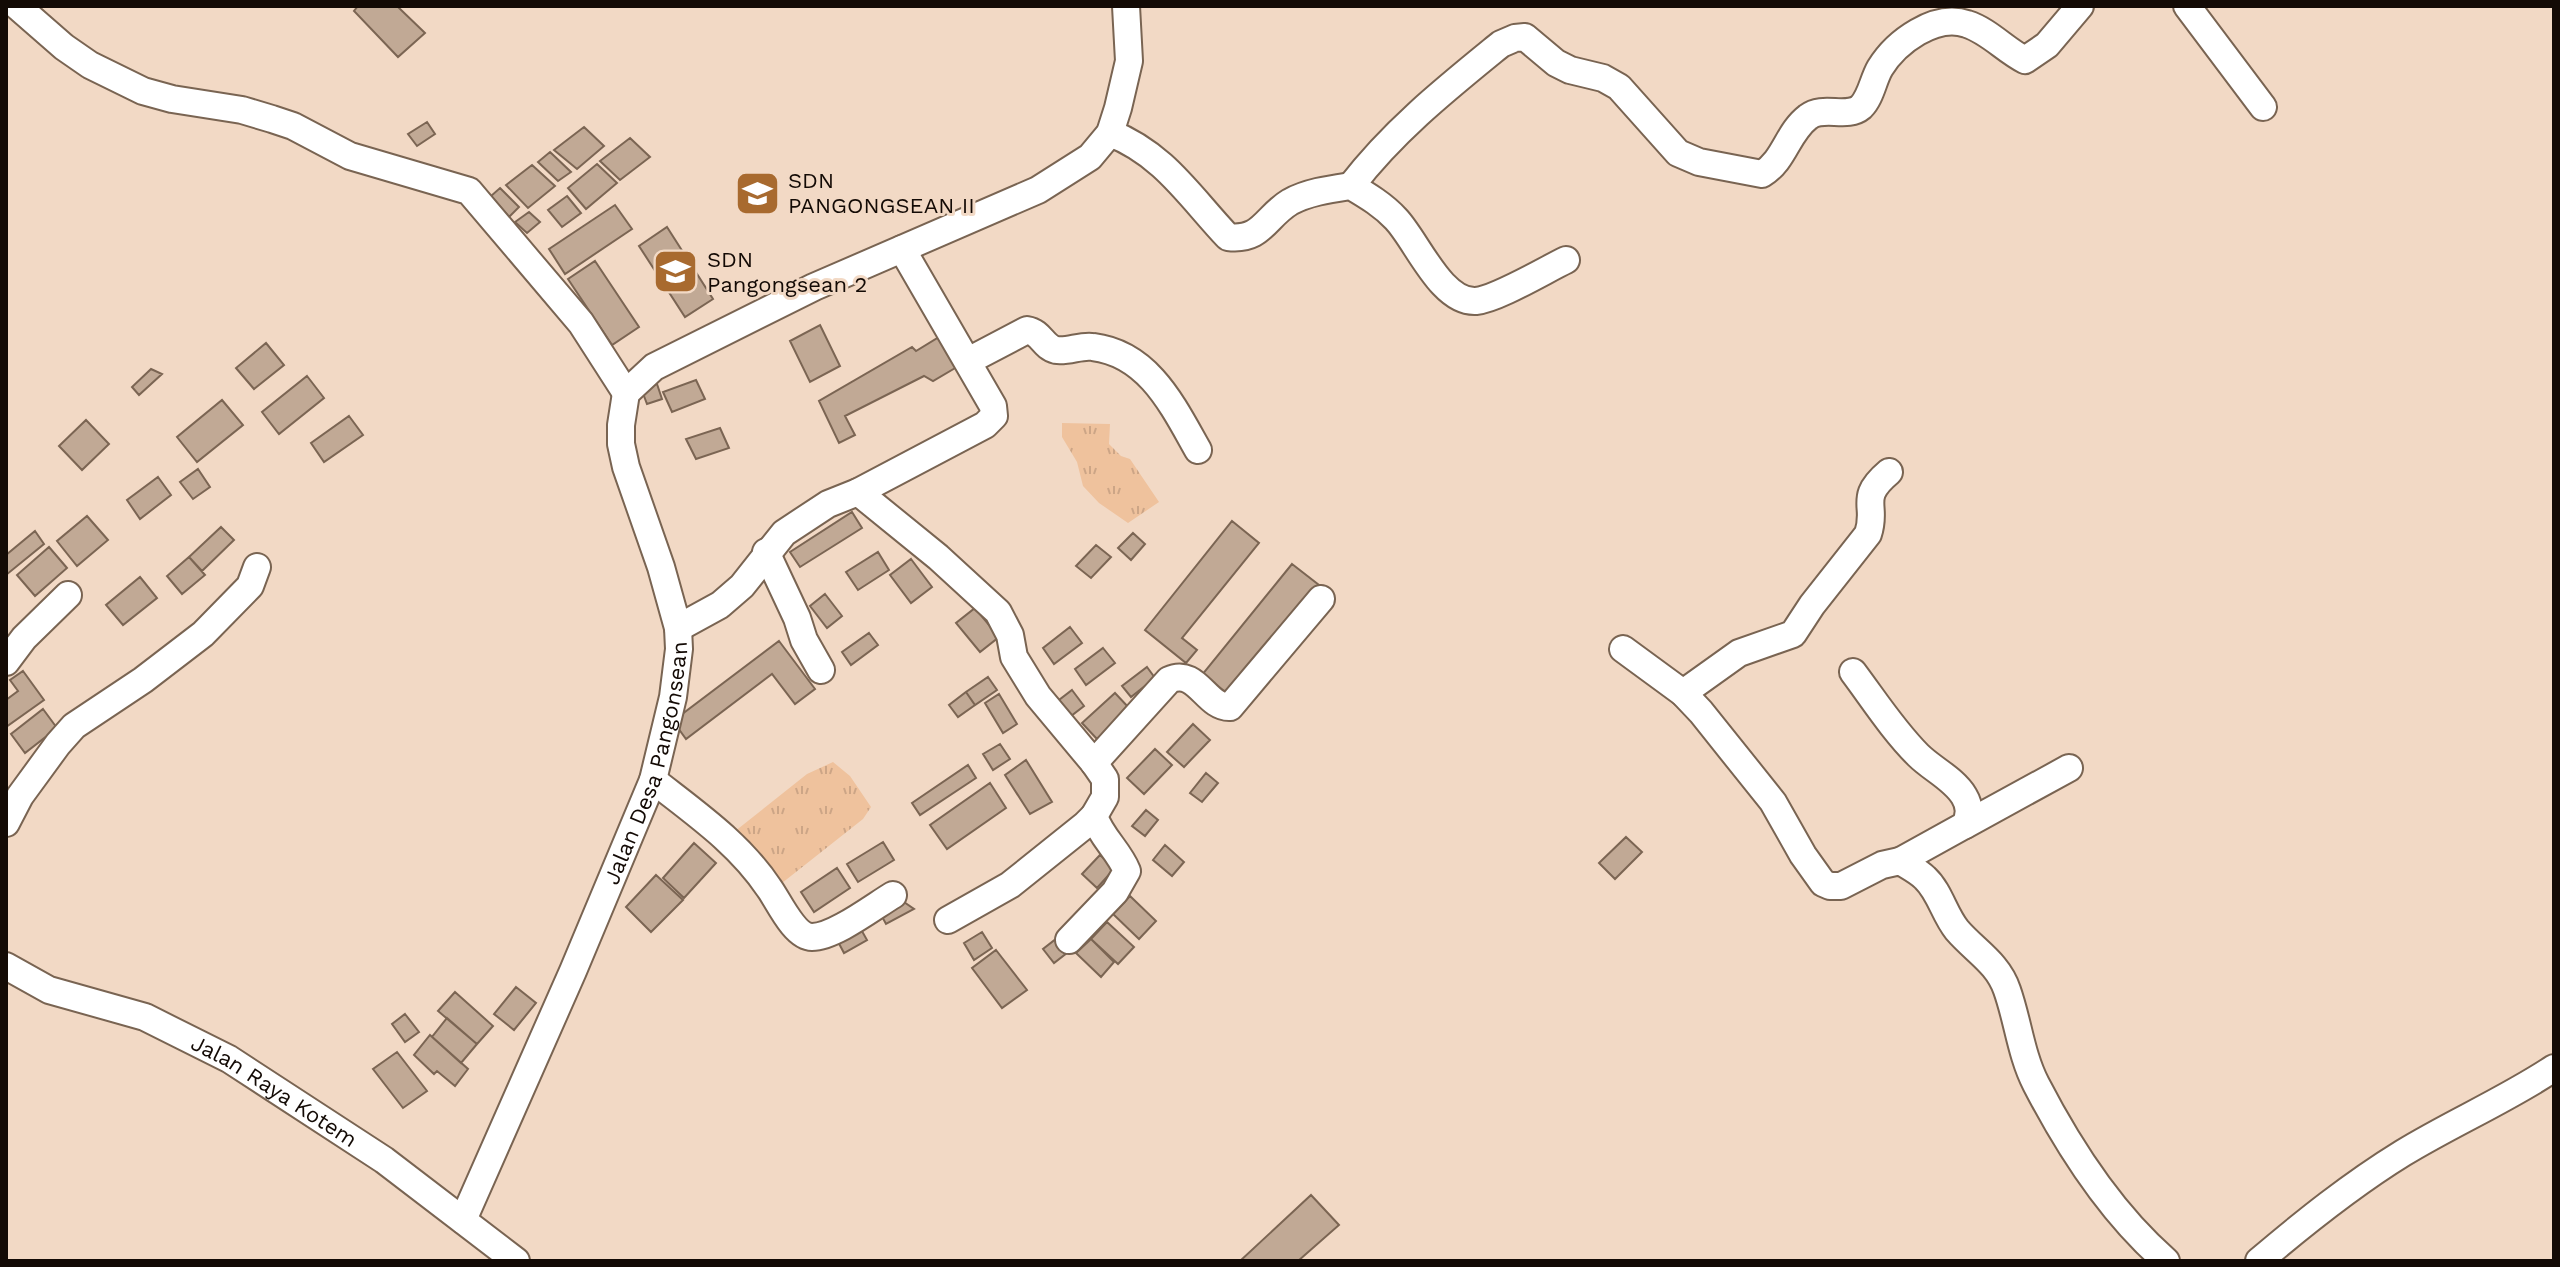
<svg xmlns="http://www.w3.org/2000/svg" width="2560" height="1267" font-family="'Work Sans',sans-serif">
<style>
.grass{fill:url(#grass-tufts)}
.building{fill:#c1a995;stroke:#7b6553;stroke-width:2}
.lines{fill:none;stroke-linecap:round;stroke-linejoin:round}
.minor-casing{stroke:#796452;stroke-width:30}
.minor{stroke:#fff;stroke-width:26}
.labels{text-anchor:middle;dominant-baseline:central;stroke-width:6;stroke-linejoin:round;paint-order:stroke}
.poi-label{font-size:22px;fill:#130a05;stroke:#f2d9c5;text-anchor:start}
.street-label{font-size:22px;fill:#130a05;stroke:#f2d9c5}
</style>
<defs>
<pattern id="grass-tufts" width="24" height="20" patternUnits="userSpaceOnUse" patternTransform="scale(2)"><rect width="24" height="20" fill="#efc29d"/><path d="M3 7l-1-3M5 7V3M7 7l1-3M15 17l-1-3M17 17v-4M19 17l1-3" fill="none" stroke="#cca586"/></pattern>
</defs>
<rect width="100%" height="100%" fill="#f2d9c5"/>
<path class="grass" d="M 1062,423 L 1110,424 L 1109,444 L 1121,456 L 1130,459 L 1159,502 L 1128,523 L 1099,503 L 1083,486 L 1077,462 L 1062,437 Z
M 833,762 L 850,776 L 871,807 L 863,819 L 777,887 L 734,832 L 807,774 Z"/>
<path class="building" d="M 358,6 L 397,6 L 425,33 L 398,57 L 354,11 Z
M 427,122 L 435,134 L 417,146 L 408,134 Z
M 584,127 L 604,146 L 577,169 L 554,150 Z
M 630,138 L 650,157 L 620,180 L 600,161 Z
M 550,152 L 571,172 L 558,181 L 538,162 Z
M 597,164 L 617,183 L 586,209 L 568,188 Z
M 532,165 L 555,186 L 528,208 L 506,185 Z
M 500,188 L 519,207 L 509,217 L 491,196 Z
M 567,196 L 581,213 L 562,227 L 548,210 Z
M 615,205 L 632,229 L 565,274 L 549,249 Z
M 529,212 L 540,222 L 527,233 L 515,222 Z
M 667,227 L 713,299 L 685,317 L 639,246 Z
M 595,261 L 639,327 L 612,345 L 568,279 Z
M 820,325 L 840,366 L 810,382 L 790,341 Z
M 944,334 L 962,364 L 933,381 L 924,376 L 845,416 L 855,435 L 839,443 L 819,401 L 912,347 L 916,351 Z
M 266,343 L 284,365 L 254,389 L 236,368 Z
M 151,369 L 162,374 L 139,395 L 132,387 Z
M 307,376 L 324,398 L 279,434 L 262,412 Z
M 696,380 L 705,399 L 672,412 L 663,392 Z
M 657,384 L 662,399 L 647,404 L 641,388 Z
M 222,400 L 243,425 L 197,462 L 177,437 Z
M 349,416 L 363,435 L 324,462 L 311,443 Z
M 86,420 L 109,444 L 82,470 L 59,446 Z
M 720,428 L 729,448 L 696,459 L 686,439 Z
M 198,469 L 210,487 L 193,499 L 180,482 Z
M 158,477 L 171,495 L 140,519 L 127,500 Z
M 852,512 L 862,528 L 800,567 L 790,552 Z
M 87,516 L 108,540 L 77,566 L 57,541 Z
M 1232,521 L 1259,543 L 1182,638 L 1197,650 L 1186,663 L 1145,630 Z
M 221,527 L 234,540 L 202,571 L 189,557 Z
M 35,531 L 44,544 L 6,575 L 6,555 Z
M 1133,533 L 1145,544 L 1131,560 L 1118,548 Z
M 1096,545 L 1111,557 L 1091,578 L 1076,566 Z
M 49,547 L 67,568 L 35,596 L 17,575 Z
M 878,552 L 889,570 L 858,590 L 846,572 Z
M 189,557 L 205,575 L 182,594 L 167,576 Z
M 911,559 L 932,587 L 911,603 L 890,575 Z
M 1292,564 L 1319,585 L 1319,595 L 1229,707 L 1197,681 Z
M 140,577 L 157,598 L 123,625 L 106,605 Z
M 825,594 L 842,616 L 827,628 L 810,606 Z
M 975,608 L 999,637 L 980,652 L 956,623 Z
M 1070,627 L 1082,643 L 1054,664 L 1043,648 Z
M 869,633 L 878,645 L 851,665 L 842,652 Z
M 779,641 L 815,689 L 795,704 L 772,674 L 686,739 L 673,721 Z
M 1103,648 L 1115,663 L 1086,685 L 1075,669 Z
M 1147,667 L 1155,678 L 1131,697 L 1122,686 Z
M 23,671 L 44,700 L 6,727 L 6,700 L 18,691 L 10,680 Z
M 988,677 L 997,690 L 975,705 L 966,692 Z
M 1072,690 L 1084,706 L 1071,716 L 1059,700 Z
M 966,692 L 975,705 L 958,717 L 949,705 Z
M 1115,693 L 1130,709 L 1097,739 L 1082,723 Z
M 999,694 L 1017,724 L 1003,733 L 985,703 Z
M 43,709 L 57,728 L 25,753 L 11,734 Z
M 1193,724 L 1210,740 L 1184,767 L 1167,752 Z
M 1000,744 L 1010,759 L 993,770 L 983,754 Z
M 1155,749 L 1172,765 L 1144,794 L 1127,778 Z
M 1026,760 L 1052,802 L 1030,814 L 1005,775 Z
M 968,765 L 976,778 L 920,815 L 912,803 Z
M 1206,773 L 1218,783 L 1202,802 L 1190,793 Z
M 990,783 L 1006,808 L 947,849 L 930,825 Z
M 1146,810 L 1158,820 L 1145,836 L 1132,826 Z
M 1626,837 L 1642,852 L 1615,879 L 1599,863 Z
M 883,842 L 894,860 L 858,882 L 847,864 Z
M 694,843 L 716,863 L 684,898 L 663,878 Z
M 1165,845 L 1184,862 L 1172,876 L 1153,860 Z
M 1100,855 L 1115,868 L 1097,888 L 1082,874 Z
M 837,868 L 850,888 L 814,912 L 801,892 Z
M 656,875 L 683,900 L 651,932 L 626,907 Z
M 1130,896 L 1156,921 L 1139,939 L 1113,914 Z
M 901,900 L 914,909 L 886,924 L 879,911 Z
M 1107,922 L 1134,947 L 1118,964 L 1091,939 Z
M 858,924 L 867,940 L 844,953 L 835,936 Z
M 982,932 L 992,948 L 974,960 L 964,943 Z
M 1061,935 L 1072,949 L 1054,963 L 1043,949 Z
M 1091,939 L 1114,962 L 1101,977 L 1076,953 Z
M 996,950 L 1027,990 L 1002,1008 L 972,968 Z
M 516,987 L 536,1003 L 514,1030 L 494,1014 Z
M 455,992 L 493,1026 L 477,1044 L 438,1011 Z
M 405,1014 L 419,1032 L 405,1042 L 392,1024 Z
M 447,1018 L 477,1044 L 461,1063 L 432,1037 Z
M 430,1035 L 468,1069 L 455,1086 L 437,1071 L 434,1074 L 414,1055 Z
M 397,1052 L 427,1091 L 403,1108 L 373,1069 Z
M 1311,1195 L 1339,1225 L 1298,1261 L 1240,1261 Z"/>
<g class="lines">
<defs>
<g id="minor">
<path d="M 17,6 L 64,47 L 90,65 L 143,91 L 172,99 L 242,110 L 272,119 L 293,126 L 350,156 L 469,191 L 581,323 L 626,393"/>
<path d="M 2187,6 L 2263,107"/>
<path d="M 1110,133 C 1164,154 1190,197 1228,237 C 1262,241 1265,217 1290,202 C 1308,192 1331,189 1351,186 C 1368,196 1383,205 1396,219 C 1417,241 1441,303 1476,301 C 1497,299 1545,270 1566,260"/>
<path d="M 1351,186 C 1394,130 1447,88 1501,44 L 1515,38 L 1525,37 L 1556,63 L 1570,70 L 1603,78 L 1619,87 L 1678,153 L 1699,162 L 1762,174 C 1785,160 1787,133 1808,117 C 1823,105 1847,119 1861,107 C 1871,97 1873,80 1880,68 C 1896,42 1935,13 1967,24 C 1989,31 2005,50 2025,60 L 2047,45 L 2080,6"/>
<path d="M 968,361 L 1027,330 C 1041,332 1043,347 1056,350 C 1068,352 1081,345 1093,347 C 1149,354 1173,406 1198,450"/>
<path d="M 858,492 L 985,425 L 994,416 L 993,406 L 902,249"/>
<path d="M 766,552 L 797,618 L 804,640 L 821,670"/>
<path d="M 678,628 L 720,605 L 742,586 L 784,533 L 828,504 L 858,492 L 938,557 L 998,612 L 1010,635 L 1014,657 L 1038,696 L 1094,763 L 1105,779 L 1105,797 L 1094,816 L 1085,825 L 1010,885 L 948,920"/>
<path d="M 1623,649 L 1683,693 L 1701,712 L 1773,802 L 1803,855 L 1823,883 L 1830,886 L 1841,886 L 1882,865 L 1900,861 C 1908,866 1918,871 1925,878 C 1940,892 1944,914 1957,930 C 1975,951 1998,963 2007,990 C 2018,1021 2021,1055 2036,1084 C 2069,1148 2112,1214 2166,1261"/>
<path d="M 6,662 L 24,638 L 68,595"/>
<path d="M 1853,672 C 1874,700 1893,730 1918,755 C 1932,769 1954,779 1964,796 C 1970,806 1970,815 1965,825 L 1900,861"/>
<path d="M 1683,693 L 1739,653 L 1793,634 L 1812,605 L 1868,534 C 1878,505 1857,499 1889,472"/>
<path d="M 1094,763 L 1169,680 C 1197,667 1206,708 1230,707 L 1321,599"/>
<path d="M 653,780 C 695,813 739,843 769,888 C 778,900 794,937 812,937 C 834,937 873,907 893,895"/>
<path d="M 6,823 L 20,796 L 58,744 L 74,726 L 143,680 L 203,634 L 250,586 L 257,567"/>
<path d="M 1965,825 L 2069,768"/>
<path d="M 1069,940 L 1115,892 L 1127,871 C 1119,851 1101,837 1094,816"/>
<path id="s1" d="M 6,966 L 49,990 L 145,1017 L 229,1059 L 384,1160 L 516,1261"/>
<path id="s2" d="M 463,1220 L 573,971 L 653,780 L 673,697 L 679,649 L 678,628 L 661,567 L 626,467 L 621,444 L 621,425 L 626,393 L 654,367 L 814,287 L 1038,190 L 1090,157 L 1110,133 L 1118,108 L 1129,61 L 1126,6"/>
<path d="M 2259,1261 C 2305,1222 2351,1185 2403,1153 C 2452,1123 2506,1100 2554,1068"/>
</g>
</defs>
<use href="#minor" class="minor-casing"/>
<use href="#minor" class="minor"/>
</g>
<defs>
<symbol id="school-square" viewBox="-11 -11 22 22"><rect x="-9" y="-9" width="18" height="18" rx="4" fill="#a86a2f" stroke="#f2d9c5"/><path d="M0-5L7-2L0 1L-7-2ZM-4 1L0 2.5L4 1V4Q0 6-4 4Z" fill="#fff"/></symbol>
</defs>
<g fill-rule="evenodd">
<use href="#school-square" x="732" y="168" width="51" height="51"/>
<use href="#school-square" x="650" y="246" width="51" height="51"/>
</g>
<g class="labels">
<g class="poi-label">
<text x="788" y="180">SDN<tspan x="788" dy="25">PANGONGSEAN II</tspan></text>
<text x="707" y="259">SDN<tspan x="707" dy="25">Pangongsean 2</tspan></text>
</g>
<g class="street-label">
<text stroke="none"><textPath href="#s2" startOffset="494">Jalan Desa Pangonsean</textPath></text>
<text stroke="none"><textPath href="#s1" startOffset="298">Jalan Raya Kotem</textPath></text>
</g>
</g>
<rect width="2560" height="1267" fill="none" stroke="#130a05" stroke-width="16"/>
</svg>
